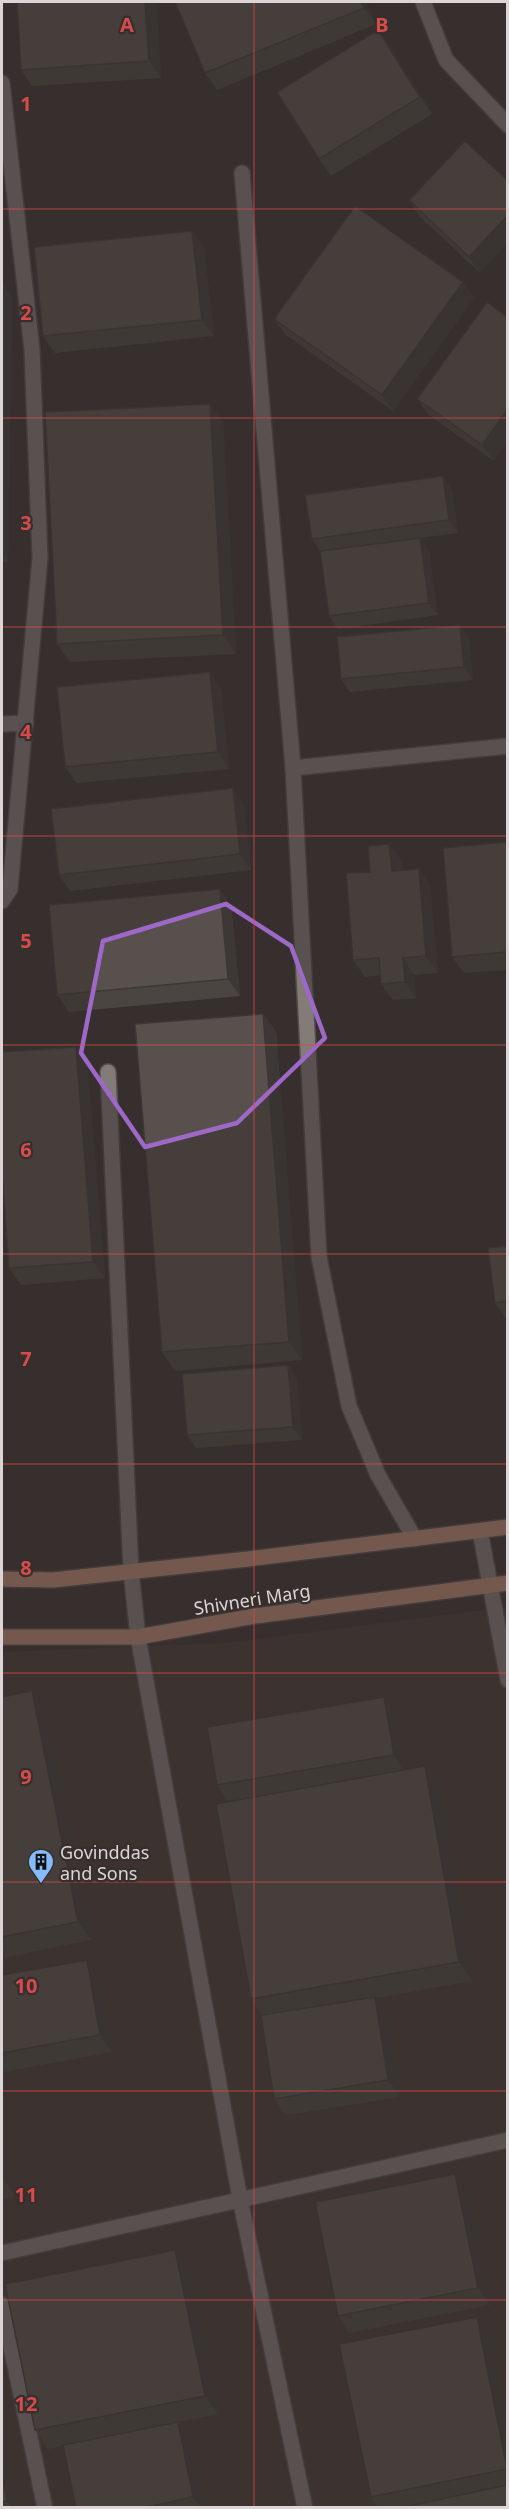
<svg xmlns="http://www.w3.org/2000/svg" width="509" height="2509" font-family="'Noto Sans',sans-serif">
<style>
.built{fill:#433631}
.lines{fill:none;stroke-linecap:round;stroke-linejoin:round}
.minor-casing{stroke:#524c4b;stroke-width:18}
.major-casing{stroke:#524c4b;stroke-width:18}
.minor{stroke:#837b78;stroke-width:15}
.major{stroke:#c28b74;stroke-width:15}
.wall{fill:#4b4542}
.shaded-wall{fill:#3d3836}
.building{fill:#57504d;stroke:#3d3836;stroke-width:1.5}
.marked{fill:none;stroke:#9d68c7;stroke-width:4.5;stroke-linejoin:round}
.grid{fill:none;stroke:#d74b4b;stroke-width:1.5;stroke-opacity:0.55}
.labels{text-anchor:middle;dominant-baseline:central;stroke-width:4.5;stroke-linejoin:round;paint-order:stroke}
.street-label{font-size:18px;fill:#dbd6d5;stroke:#362f2d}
.poi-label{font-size:18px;fill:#dbd6d5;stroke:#362f2d;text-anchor:start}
.grid-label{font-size:20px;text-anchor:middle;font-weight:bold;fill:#d74b4b;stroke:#362f2d;stroke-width:4.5;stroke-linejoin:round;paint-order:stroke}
</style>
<rect width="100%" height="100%" fill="#362f2d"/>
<path class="built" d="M 507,1607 L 507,2507 L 2,2507 L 2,1652 L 225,1643 Z"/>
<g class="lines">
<defs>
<path id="minor" d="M 423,2 L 446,60 L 508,125
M 2,83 L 32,350 L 40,558 L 10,889 L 2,901
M 242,173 L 293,768 L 319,1257 L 349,1406 L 378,1475 L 415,1539
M 2,724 L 26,723
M 293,768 L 508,746
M 108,1072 L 131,1571 L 138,1637 L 240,2199 L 305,2508
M 480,1531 L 508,1680
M 2,2253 L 508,2140
M 2,2305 L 45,2508"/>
<path id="major" d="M 2,1579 L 53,1580 L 248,1559 L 508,1527
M 2,1637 L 138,1637 L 255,1616 L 508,1583"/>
</defs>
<use href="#minor" class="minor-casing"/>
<use href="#major" class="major-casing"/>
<use href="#minor" class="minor"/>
<use href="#major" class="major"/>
</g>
<path class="wall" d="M 156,2 L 161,78 L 32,86 L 21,70 Z
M 175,2 L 366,2 L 376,24 L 217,90 L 205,73 Z
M 378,30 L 390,46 L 432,114 L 331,176 L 319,159 Z
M 465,141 L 480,273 L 420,217 L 409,200 Z
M 192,231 L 204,247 L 214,336 L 55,353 L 43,336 Z
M 2,283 L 12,298 L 8,562 L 2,562 Z
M 474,298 L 393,411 L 286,335 L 274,319 Z
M 487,302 L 494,461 L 429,415 L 417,399 Z
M 223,422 L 236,654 L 70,662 L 57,644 Z
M 452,489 L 458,533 L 420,538 L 429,551 L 438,615 L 338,629 L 329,616 L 320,551 L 312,539 Z
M 469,638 L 473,680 L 350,692 L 341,679 Z
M 221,689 L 229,769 L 77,783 L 65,767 Z
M 244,805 L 251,870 L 70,891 L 59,875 Z
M 507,842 L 507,970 L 464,973 L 452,957 Z
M 389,844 L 401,860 L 402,870 L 419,869 L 430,885 L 438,973 L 414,975 L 416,998 L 393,1000 L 381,984 L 381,975 L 365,977 L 353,960 L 370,872 Z
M 231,905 L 240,996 L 69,1012 L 57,995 Z
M 263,1014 L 276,1032 L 302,1360 L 175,1371 L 162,1352 Z
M 87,1063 L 105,1278 L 21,1285 L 9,1268 Z
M 507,1246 L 507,1319 L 506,1319 L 495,1303 Z
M 288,1365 L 297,1378 L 302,1440 L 196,1448 L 187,1435 Z
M 2,1697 L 45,1709 L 91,1940 L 2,1958 Z
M 395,1714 L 405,1770 L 425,1766 L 438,1785 L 472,1981 L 375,1998 L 386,2013 L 400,2097 L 286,2115 L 274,2099 L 262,2015 L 251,1999 L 228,1801 L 217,1785 Z
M 2,1975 L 98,1976 L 112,2052 L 3,2072 L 2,2070 Z
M 2,2144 L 15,2197 L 2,2200 Z
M 455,2174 L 466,2190 L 490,2305 L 349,2333 L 338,2316 Z
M 188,2268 L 218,2414 L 179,2422 L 190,2438 L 204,2508 L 76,2508 L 63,2446 L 48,2449 L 35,2430 Z
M 490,2335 L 507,2423 L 507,2508 L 378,2508 L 371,2497 Z
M 2,2431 L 17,2508 L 2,2508 Z"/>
<path class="shaded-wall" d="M 145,2 L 156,2 L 161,78 L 149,61 Z
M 361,2 L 366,2 L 376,24 L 364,8 Z
M 378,30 L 390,46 L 432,114 L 420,97 Z
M 507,216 L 507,244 L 480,273 L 469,257 Z
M 192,231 L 204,247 L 214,336 L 202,320 Z
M 463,282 L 474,298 L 393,411 L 382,395 Z
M 2,283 L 12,298 L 8,562 L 2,552 Z
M 210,404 L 223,422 L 236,654 L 223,635 Z
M 507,410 L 507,443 L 494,461 L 482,445 Z
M 443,476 L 452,489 L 458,533 L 449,520 Z
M 420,538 L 429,551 L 438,615 L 429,603 Z
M 460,625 L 469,638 L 473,680 L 464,667 Z
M 210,672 L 221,689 L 229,769 L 218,752 Z
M 233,788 L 244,805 L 251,870 L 240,854 Z
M 389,844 L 401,860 L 403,887 L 392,871 Z
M 419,869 L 430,885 L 438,973 L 426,956 Z
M 220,889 L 231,905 L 240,996 L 228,979 Z
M 403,958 L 414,975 L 416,998 L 405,982 Z
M 263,1014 L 276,1032 L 302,1360 L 289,1342 Z
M 76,1047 L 87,1063 L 105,1278 L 93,1262 Z
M 288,1365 L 297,1378 L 302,1440 L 293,1427 Z
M 32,1691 L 45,1709 L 91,1940 L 78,1922 Z
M 384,1697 L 395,1714 L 405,1772 L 394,1755 Z
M 425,1766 L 438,1785 L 472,1981 L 459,1962 Z
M 87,1960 L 98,1976 L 112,2052 L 100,2035 Z
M 375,1997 L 386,2013 L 400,2097 L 388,2080 Z
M 2,2144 L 15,2197 L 4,2180 L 2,2172 Z
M 455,2174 L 466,2190 L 490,2305 L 478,2288 Z
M 175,2250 L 188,2268 L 218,2414 L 205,2396 Z
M 477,2317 L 490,2335 L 507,2423 L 507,2467 Z
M 178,2422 L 190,2438 L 204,2508 L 201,2508 L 193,2497 Z
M 2,2431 L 17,2508 L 12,2508 L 7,2501 L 2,2472 Z"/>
<path class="building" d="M 17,2 L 145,2 L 149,61 L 21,70 Z
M 175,2 L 361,2 L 364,8 L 205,73 Z
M 378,30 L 420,97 L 319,159 L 277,92 Z
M 465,141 L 507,180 L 507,216 L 469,257 L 409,200 Z
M 355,206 L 463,282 L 382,395 L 274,319 Z
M 192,231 L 202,320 L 43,336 L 34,247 Z
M 487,302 L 507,317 L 507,410 L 482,445 L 417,399 Z
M 210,404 L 223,635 L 57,644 L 45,412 Z
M 443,476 L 449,520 L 312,539 L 305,495 Z
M 420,538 L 429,603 L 329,616 L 320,551 Z
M 460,625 L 464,667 L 341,679 L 337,637 Z
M 210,672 L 218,752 L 65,767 L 57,687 Z
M 233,788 L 240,854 L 59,875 L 51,809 Z
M 507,842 L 507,952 L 452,957 L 443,848 Z
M 389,844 L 392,871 L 419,869 L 426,956 L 403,958 L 405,982 L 381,984 L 379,958 L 353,960 L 346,873 L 370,872 L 368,846 Z
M 220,889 L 228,979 L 57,995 L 49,905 Z
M 263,1014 L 289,1342 L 162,1352 L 135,1024 Z
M 76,1047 L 93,1262 L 9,1268 L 2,1173 L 2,1052 Z
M 507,1246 L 507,1301 L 495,1303 L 488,1248 Z
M 288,1365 L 293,1427 L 187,1435 L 182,1374 Z
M 32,1691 L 78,1922 L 2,1937 L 2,1697 Z
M 384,1697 L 394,1755 L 217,1785 L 207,1727 Z
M 425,1766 L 459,1962 L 251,1999 L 216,1804 Z
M 87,1960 L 100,2035 L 2,2053 L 2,1975 Z
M 375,1997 L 388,2080 L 274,2099 L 261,2015 Z
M 455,2174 L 478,2288 L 338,2316 L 315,2202 Z
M 175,2250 L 205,2396 L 35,2430 L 5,2284 Z
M 477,2317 L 507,2469 L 371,2497 L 339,2344 Z
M 178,2422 L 193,2497 L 143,2508 L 76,2508 L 63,2445 Z
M 2,2472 L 7,2501 L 2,2502 Z
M 507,2485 L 507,2508 L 399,2508 Z"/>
<path d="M0 0H509V2509H0ZM 226,904 L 291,946 L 325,1038 L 237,1123 L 145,1147 L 81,1053 L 103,941 Z" fill="#362f2d" fill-opacity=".55" fill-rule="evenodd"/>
<path class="marked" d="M 226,904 L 291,946 L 325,1038 L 237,1123 L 145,1147 L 81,1053 L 103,941 Z"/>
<path class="grid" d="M 254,2 L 254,2508M 2,209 L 508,209M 2,418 L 508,418M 2,627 L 508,627M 2,836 L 508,836M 2,1045 L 508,1045M 2,1254 L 508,1254M 2,1464 L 508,1464M 2,1673 L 508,1673M 2,1882 L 508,1882M 2,2091 L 508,2091M 2,2300 L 508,2300"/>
<defs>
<symbol id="building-pin" viewBox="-11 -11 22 30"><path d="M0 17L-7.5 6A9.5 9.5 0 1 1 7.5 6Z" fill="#84bcfb" stroke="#362f2d"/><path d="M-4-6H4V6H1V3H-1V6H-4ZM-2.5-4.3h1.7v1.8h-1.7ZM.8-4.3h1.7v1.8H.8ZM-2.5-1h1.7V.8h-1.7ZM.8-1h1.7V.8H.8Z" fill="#111"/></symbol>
</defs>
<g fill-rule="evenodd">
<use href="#building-pin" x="26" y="1847" width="30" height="40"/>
</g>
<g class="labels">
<g class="street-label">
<text transform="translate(252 1599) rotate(-9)">Shivneri Marg</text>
</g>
<g class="poi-label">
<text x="60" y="1852">Govinddas<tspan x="60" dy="21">and Sons</tspan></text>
</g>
</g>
<g class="grid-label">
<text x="127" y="32">A</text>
<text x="382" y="32">B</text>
<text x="26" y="111">1</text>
<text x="26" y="320">2</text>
<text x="26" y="530">3</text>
<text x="26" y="739">4</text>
<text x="26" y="948">5</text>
<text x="26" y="1157">6</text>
<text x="26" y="1366">7</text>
<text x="26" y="1575">8</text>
<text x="26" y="1784">9</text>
<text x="26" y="1993">10</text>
<text x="26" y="2202">11</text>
<text x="26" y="2411">12</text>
</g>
<rect width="509" height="2509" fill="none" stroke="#dbd6d5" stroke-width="6"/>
</svg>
